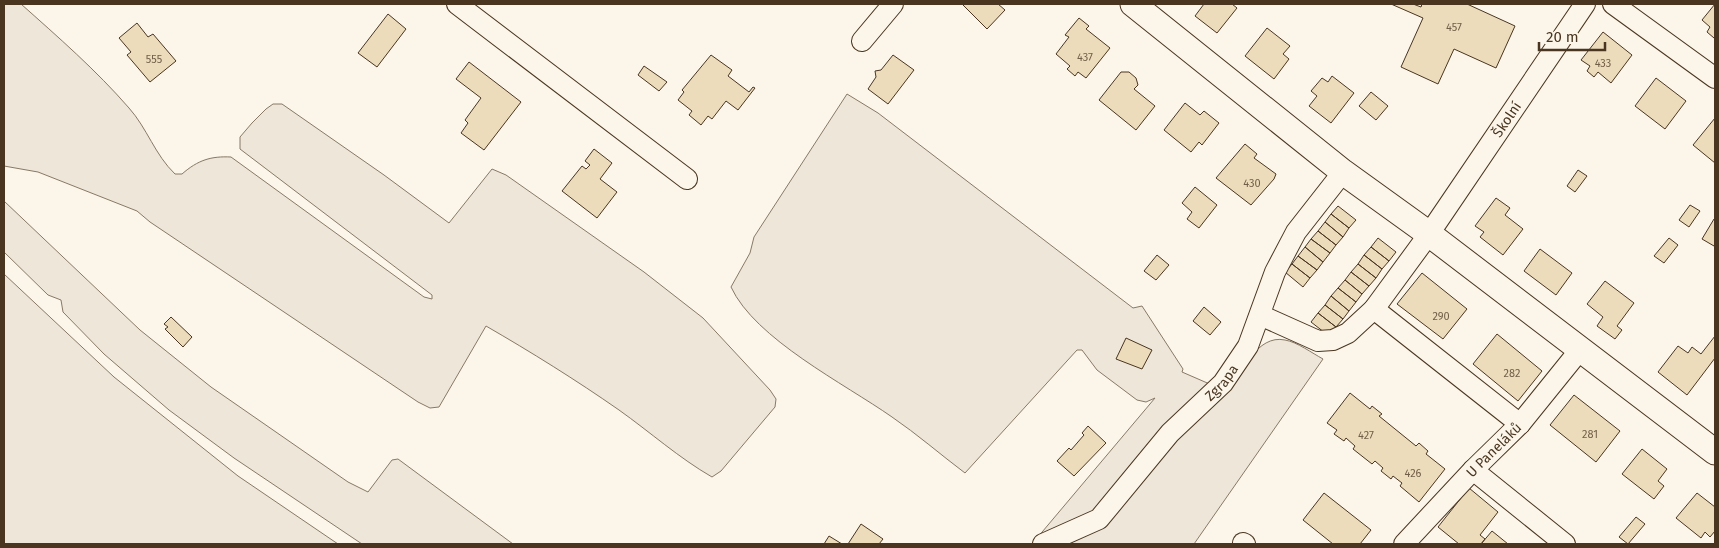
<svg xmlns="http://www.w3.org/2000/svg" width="1719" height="548" font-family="'Fira Sans',sans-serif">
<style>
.green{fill:#ede6d9;stroke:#887966}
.building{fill:#ecdcbc;stroke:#4a3520}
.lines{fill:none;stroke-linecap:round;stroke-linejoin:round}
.minor-casing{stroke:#4a3520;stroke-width:22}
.tertiary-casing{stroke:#4a3520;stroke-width:27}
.minor{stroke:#fbf6e9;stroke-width:20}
.tertiary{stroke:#fbf6e9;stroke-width:25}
.labels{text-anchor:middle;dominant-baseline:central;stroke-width:4;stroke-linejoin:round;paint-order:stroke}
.number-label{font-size:11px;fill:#725f47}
.street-label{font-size:14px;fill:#4a3520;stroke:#fbf6e9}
</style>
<rect width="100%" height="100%" fill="#fbf6e9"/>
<path class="green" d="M 4,4 L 21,4 C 58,37 96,70 129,108 C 147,128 155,155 175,174 L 182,174 C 198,160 211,156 231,157 L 424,297 L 432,299 L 432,295 L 240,149 L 240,137 L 252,123 L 266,109 L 273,104 L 282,104 L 384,175 L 449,223 L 492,169 L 506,175 L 644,272 L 703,318 L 770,390 L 776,399 L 775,407 L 721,471 L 712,477 C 679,458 650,432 619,410 C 576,380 531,352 486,326 L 439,407 L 430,408 L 418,402 L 150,222 L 137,211 L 38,172 L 4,166 Z
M 847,94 L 878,113 L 1133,308 L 1142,306 L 1183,369 L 1182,372 L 1228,392 C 1241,373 1257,334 1285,340 C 1297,342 1312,353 1323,359 L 1194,544 L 1032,544 L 1155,398 L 1146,402 L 1137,400 L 1097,370 L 1082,350 L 1077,350 L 965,473 C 941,455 917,434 892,417 C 845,384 755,339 731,287 L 750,253 L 754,237 Z
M 4,201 L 140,330 L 211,387 L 348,482 L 368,492 L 392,460 L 398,459 L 513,544 L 362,544 L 234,458 L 169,410 L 104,354 L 63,312 L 61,300 L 48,295 L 4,252 Z
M 4,274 L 114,377 L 238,476 L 338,544 L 4,544 Z"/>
<path class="building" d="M 962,4 L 998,4 L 1005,10 L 987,29 Z
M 1204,4 L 1232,4 L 1237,8 L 1217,33 L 1195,16 Z
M 1391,4 L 1413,4 L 1421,7 L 1422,4 L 1467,4 L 1515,26 L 1496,68 L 1454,49 L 1438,84 L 1401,67 L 1423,18 Z
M 1715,4 L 1715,37 L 1714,38 L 1707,32 L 1710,27 L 1702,20 Z
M 388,14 L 406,29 L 377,67 L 358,53 Z
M 1079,18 L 1089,26 L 1086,29 L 1110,48 L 1086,78 L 1078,72 L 1075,76 L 1067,69 L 1070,66 L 1056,54 L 1069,37 L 1065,35 Z
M 137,23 L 148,37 L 153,34 L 176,61 L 150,82 L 127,55 L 131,52 L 119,38 Z
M 1267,28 L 1290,46 L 1283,54 L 1289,59 L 1274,79 L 1245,56 Z
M 1603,32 L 1632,55 L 1611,83 L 1598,72 L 1594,77 L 1587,71 L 1590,66 L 1581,60 Z
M 711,55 L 732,70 L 728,76 L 749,92 L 753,87 L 755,88 L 738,110 L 726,101 L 712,119 L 708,116 L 701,125 L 689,115 L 692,111 L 678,100 L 684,92 L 682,90 Z
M 893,55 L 914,70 L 888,104 L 868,89 L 876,77 L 875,71 L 881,70 Z
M 469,62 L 521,102 L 484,150 L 461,133 L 468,123 L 465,120 L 481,98 L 456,79 Z
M 644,66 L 667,82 L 659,91 L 638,75 Z
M 1121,72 L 1129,72 L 1136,78 L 1138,85 L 1134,89 L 1155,106 L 1136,130 L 1099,100 Z
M 1332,76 L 1354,93 L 1331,123 L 1309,106 L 1317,96 L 1311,91 L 1322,78 L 1328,82 Z
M 1656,78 L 1686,101 L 1665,129 L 1635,106 Z
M 1371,92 L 1388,106 L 1376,120 L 1359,106 Z
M 1185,103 L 1200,115 L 1204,111 L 1219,123 L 1202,145 L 1199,142 L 1191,152 L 1164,130 Z
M 1715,118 L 1715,163 L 1693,145 Z
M 1245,144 L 1257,154 L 1254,158 L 1276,174 L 1274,179 L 1251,205 L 1216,178 Z
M 594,149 L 612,163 L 600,179 L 617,192 L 597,218 L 562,191 L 582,166 L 586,169 L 590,165 L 585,161 Z
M 1578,170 L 1587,176 L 1575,192 L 1567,186 Z
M 1195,187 L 1217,205 L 1199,228 L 1187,219 L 1192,212 L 1182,203 Z
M 1496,198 L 1510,208 L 1505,215 L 1523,229 L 1503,255 L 1480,237 L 1484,232 L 1475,226 Z
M 1690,205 L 1700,211 L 1689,227 L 1679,220 Z
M 1338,206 L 1356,220 L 1349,228 L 1331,214 Z
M 1331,214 L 1349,228 L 1343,237 L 1325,222 Z
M 1714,219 L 1715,219 L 1715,244 L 1714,246 L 1702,239 Z
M 1325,222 L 1343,237 L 1336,245 L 1318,231 Z
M 1318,231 L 1336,245 L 1330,253 L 1311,239 Z
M 1378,238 L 1396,252 L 1389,261 L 1371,247 Z
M 1669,238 L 1678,245 L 1664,263 L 1654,256 Z
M 1311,239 L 1330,253 L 1323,262 L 1305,247 Z
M 1305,247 L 1323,262 L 1317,270 L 1298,256 Z
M 1371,247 L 1389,261 L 1382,269 L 1364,255 Z
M 1540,249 L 1572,273 L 1556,295 L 1524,271 Z
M 1157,255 L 1169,265 L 1156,280 L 1144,271 Z
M 1364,255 L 1382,269 L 1376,278 L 1358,264 Z
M 1298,256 L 1317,270 L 1310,278 L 1292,264 Z
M 1292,264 L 1310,278 L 1303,287 L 1285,272 Z
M 1358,264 L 1376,278 L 1369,286 L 1351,272 Z
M 1351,272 L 1369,286 L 1362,294 L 1345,280 Z
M 1422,273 L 1467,309 L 1443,339 L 1397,304 Z
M 1345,280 L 1362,294 L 1356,302 L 1338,288 Z
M 1605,281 L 1634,303 L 1617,326 L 1622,330 L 1615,339 L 1597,326 L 1603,317 L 1587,304 Z
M 1338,288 L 1356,302 L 1349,311 L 1331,296 Z
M 1331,296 L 1349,311 L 1343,319 L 1325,305 Z
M 1325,305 L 1343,319 L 1336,327 L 1318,313 Z
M 1204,307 L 1221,322 L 1210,335 L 1193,321 Z
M 1318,313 L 1336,327 L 1329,336 L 1311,322 Z
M 171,317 L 192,337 L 183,347 L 165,329 L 168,327 L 164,324 Z
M 1497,334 L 1542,371 L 1518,401 L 1473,364 Z
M 1715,336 L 1715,358 L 1687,395 L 1658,372 L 1678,346 L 1688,353 L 1692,347 L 1701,354 Z
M 1126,338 L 1152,350 L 1142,369 L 1116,359 Z
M 1350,393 L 1370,409 L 1372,406 L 1382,414 L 1379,416 L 1416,446 L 1419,443 L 1428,451 L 1426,454 L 1445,469 L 1419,502 L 1400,486 L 1402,483 L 1393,476 L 1391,479 L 1381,471 L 1383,468 L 1375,461 L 1372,464 L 1353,449 L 1355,446 L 1346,438 L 1344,441 L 1334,434 L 1337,430 L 1327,423 Z
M 1574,395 L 1620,431 L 1596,462 L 1550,425 Z
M 1088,426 L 1106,443 L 1074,476 L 1057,461 L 1069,448 L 1071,450 L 1084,435 L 1082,433 Z
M 1642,449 L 1667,469 L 1658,481 L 1664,486 L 1654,499 L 1622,474 Z
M 1469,488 L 1498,512 L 1480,535 L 1485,539 L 1481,544 L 1459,544 L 1438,527 Z
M 1324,493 L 1371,530 L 1360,544 L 1333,544 L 1303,520 Z
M 1697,493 L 1715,507 L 1715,531 L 1710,537 L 1705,532 L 1701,538 L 1676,518 Z
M 1636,517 L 1645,524 L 1628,544 L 1619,537 Z
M 861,524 L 883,539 L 879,544 L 848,544 Z
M 1492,531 L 1508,544 L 1481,544 Z
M 829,536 L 842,544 L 824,544 Z"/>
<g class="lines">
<defs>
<g id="minor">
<path d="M 457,4 L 687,179"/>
<path d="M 1613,4 L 1715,78"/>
<path d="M 862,41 L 893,4"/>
<path d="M 1374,309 L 1520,424"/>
<path id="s1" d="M 1260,315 L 1318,341 L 1333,340 L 1348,333 L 1374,309 L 1429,234 L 1585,4"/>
<path d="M 1473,470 L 1565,544"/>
<path d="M 1243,543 L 1245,544"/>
<path id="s2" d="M 1043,544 L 1099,519 L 1170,433 L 1223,383 L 1248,346 L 1275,272 L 1296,232 L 1343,172"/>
<path id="s3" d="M 1404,544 L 1473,470 L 1520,424 L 1579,351"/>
</g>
<path id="tertiary" d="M 1133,4 L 1343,172 L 1429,234 L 1715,452"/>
</defs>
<use href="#minor" class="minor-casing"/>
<use href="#tertiary" class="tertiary-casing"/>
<use href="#minor" class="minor"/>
<use href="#tertiary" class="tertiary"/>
</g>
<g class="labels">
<g class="number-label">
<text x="1454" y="27">457</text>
<text x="1085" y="57">437</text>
<text x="154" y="59">555</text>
<text x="1603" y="63">433</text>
<text x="1252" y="183">430</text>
<text x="1441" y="316">290</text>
<text x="1512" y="373">282</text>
<text x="1590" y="434">281</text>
<text x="1366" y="435">427</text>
<text x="1413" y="473">426</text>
</g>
<g class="street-label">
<text stroke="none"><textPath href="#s1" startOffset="362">Školní</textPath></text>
<text stroke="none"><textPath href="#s2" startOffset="245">Zgrapa</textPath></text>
<text stroke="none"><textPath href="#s3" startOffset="130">U Paneláků</textPath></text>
</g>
</g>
<rect width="1719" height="548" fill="none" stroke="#4a3520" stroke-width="10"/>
<path d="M1539 42v8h66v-8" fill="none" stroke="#4a3520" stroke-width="2.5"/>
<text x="1546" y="42" font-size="15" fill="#4a3520" stroke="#fbf6e9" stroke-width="4" paint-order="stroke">20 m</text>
</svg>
